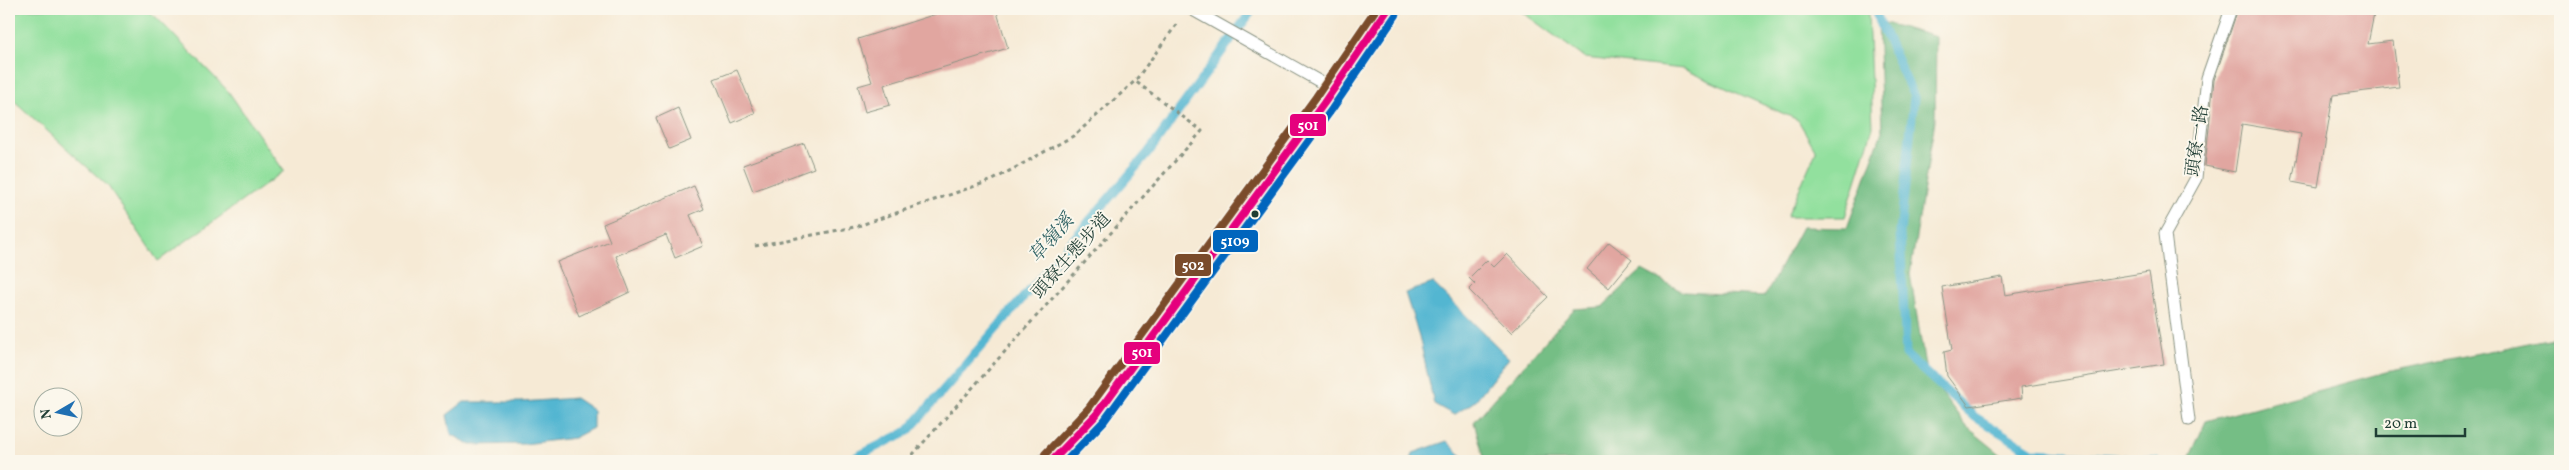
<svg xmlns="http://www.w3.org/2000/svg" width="2569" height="470" font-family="Vollkorn,'Noto Serif TC',serif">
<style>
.green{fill:#92e09e;stroke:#588e69}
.forest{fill:#75be85;stroke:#4a7e5c}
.water{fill:#52b6d1;stroke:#387a82}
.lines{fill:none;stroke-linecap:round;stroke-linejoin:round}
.stream{stroke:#52b6d1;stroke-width:9}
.building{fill:#e1a6a0}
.service-casing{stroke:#8a9484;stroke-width:13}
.primary-casing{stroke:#8a9484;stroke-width:29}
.path{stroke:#8a9484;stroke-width:3;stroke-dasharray:4 4;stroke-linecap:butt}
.service{stroke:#fff;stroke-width:11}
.primary{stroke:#fabe6e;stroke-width:28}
.bus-1-casing{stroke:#fbf7ec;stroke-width:11}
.bus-2-casing{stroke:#fbf7ec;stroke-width:11}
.bus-3-casing{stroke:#fbf7ec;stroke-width:11}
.bus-1{stroke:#e5007d;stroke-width:8}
.bus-2{stroke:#0065bd;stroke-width:8}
.bus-3{stroke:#7a4b2a;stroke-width:8}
.bus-dot{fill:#1f3d34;stroke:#fbf7ec;stroke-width:2}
.labels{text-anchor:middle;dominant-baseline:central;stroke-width:4;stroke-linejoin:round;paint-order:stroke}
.street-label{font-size:18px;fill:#1f3d34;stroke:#fbf7ec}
.water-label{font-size:19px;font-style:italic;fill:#2e6163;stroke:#fbf7ec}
.line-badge{stroke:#fbf7ec;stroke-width:2}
.badge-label{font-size:14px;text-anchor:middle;font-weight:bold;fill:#fff}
</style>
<rect width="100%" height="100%" fill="#fbf7ec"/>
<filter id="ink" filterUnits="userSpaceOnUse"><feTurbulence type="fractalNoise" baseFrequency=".02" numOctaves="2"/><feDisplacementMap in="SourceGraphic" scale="10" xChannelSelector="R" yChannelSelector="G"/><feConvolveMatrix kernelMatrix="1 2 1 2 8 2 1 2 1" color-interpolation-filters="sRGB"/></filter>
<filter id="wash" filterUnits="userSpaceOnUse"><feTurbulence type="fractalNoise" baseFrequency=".0096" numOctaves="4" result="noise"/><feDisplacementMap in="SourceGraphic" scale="20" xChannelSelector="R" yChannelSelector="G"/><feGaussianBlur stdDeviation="1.12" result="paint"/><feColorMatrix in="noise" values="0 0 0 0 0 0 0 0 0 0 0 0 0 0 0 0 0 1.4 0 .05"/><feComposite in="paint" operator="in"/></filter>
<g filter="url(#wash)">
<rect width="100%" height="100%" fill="#f6ead5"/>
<path class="green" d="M 23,9 L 145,9 L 157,18 L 228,91 L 284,171 L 158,261 L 108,186 L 10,97 L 9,23 L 14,14 Z
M 1518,9 L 1854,9 L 1868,13 L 1873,127 L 1845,217 L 1787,217 L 1816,151 L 1798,120 L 1683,69 L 1585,58 Z"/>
<path class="forest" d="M 1878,21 L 1936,37 L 1935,120 L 1910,274 L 1926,372 L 1967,427 L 2009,461 L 1485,461 L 1474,422 L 1574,309 L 1602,307 L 1642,270 L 1683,292 L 1765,296 L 1802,227 L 1847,228 L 1882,132 Z
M 2560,334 L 2560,461 L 2188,461 L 2206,421 L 2386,372 L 2548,339 Z"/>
<path class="water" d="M 1433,283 L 1509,358 L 1475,401 L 1454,415 L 1434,404 L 1419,336 L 1405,293 Z
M 575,398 L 593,410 L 593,428 L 574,438 L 524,444 L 471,445 L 451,434 L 447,415 L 464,402 L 521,402 Z
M 1447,441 L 1467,461 L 1411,461 L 1413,453 Z"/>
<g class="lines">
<path class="stream" d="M 1874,9 L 1914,97 L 1900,233 L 1906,355 L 1975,417 L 2034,453 L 2156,461
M 848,461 L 908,431 L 1148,153 L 1253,9"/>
</g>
<g id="blocks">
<path class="building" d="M 935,9 L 996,9 L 1008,48 L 884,85 L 890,105 L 865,112 L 858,86 L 872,82 L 858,39 L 936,14 Z
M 2238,9 L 2375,9 L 2368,44 L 2393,41 L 2399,87 L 2333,95 L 2318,187 L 2292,182 L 2301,134 L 2242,124 L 2235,172 L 2205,166 L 2214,80 Z
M 737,70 L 755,113 L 732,123 L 714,79 Z
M 678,108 L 691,140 L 669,149 L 656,118 Z
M 804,143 L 814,168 L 753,191 L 743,165 Z
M 694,186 L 704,209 L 690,215 L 703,246 L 675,258 L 666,235 L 616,256 L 630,292 L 579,316 L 557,262 L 610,241 L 603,224 Z
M 1609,242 L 1632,260 L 1609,288 L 1587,269 Z
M 1507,254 L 1548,297 L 1511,333 L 1469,290 L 1475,284 L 1469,278 L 1487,260 L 1494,267 Z
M 2149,272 L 2164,364 L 2021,387 L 2022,398 L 1969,406 L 1947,376 L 1944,352 L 1952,350 L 1942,287 L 2002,277 L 2005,295 Z"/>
</g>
</g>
<g filter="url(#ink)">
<use href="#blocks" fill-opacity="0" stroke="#8a9484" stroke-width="1"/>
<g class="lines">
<defs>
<path id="service" d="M 1191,9 L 1333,89
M 2189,420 L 2165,234 L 2196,178 L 2207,78 L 2231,9"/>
<path id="primary" d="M 1052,461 L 1096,415 L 1324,103 L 1388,9"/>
</defs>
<use href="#service" class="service-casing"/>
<use href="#primary" class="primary-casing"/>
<path class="path" d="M 755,246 L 855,227 L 993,180 L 1075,135 L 1135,81 L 1177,24
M 907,461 L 1202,131 L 1135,81"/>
<use href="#service" class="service"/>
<use href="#primary" class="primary"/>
<defs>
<path id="bus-1" d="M 1052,461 L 1096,415 L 1324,103 L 1388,9"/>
<path id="bus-2" d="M 1066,461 L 1104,421 L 1332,109 L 1396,15"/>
<path id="bus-3" d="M 1045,454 L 1088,409 L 1316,97 L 1376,9"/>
</defs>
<use href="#bus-1" class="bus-1-casing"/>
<use href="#bus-2" class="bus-2-casing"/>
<use href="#bus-3" class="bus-3-casing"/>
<use href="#bus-1" class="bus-1"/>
<use href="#bus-2" class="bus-2"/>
<use href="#bus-3" class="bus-3"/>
</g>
</g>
<circle class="bus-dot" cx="1255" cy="214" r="4.5"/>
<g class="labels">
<g class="street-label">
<text transform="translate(2198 141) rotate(-82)">頭寮一路</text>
<text transform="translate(1072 256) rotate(-48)">頭寮生態步道</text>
</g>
<g class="water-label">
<text transform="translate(1052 239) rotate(-49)">草嶺溪</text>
</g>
</g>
<g class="line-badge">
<rect x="1289" y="113" width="38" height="24" rx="5" fill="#e5007d"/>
<rect x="1212" y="229" width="47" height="24" rx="5" fill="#0065bd"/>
<rect x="1174" y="253" width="38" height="24" rx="5" fill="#7a4b2a"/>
<rect x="1123" y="341" width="38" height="24" rx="5" fill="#e5007d"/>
</g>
<g class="badge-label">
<text x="1308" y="130">501</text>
<text x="1235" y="246">5109</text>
<text x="1193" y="270">502</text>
<text x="1142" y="357">501</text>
</g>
<rect width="2569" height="470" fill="none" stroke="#fbf7ec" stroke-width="30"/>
<g transform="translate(58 412) rotate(261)"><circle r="24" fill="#fbf7ec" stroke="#a3ada2"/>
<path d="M0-4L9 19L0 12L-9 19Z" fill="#1f6fb2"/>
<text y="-8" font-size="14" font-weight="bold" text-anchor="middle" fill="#1f3d34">N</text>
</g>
<path d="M2376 428v8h89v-8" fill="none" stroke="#1f3d34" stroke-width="2.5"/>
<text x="2384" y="428" font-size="15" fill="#1f3d34" stroke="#fbf7ec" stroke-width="4" paint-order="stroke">20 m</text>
</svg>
